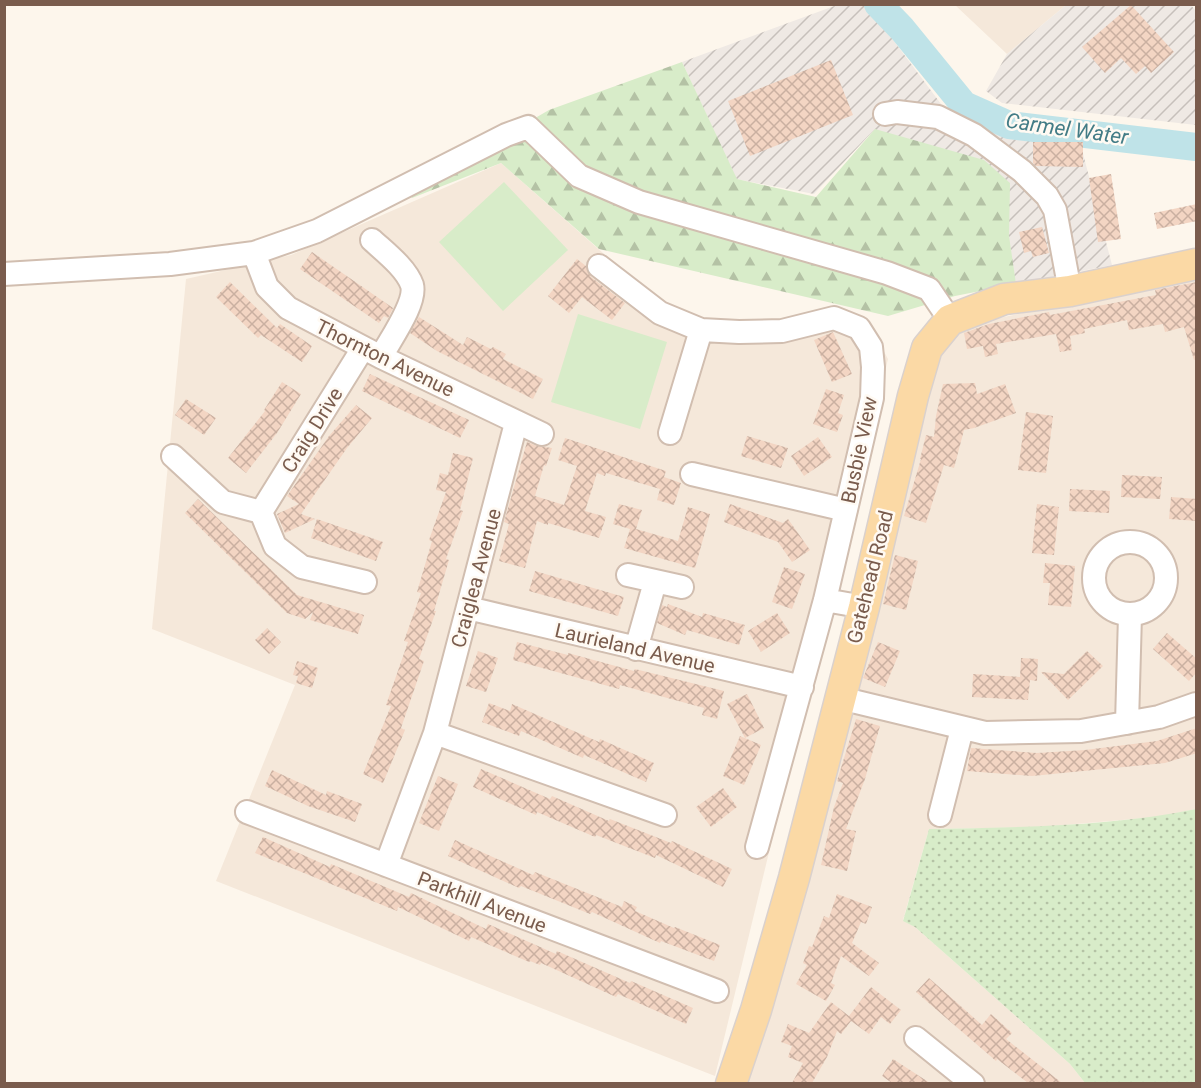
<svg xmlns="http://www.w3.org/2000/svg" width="1201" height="1088" font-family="Roboto,sans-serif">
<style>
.residential{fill:#f5e8da}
.industrial{fill:url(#industrial-furrows)}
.forest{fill:url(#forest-firs)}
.park{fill:url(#park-dots)}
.garden{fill:#d8ecc9}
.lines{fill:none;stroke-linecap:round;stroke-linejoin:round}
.river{stroke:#bfe3e8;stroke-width:28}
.building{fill:url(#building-cross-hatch)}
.minor-casing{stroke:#d1beb0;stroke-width:26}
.major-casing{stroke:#dad1cd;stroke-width:33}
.minor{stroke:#fff;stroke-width:22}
.major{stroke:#fbd9a5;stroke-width:30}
.labels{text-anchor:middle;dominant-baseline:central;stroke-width:5;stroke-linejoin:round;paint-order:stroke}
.street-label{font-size:20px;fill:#7a5c4d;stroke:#fffaf3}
.water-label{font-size:21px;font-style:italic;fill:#437c86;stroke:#fffaf3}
</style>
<defs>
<pattern id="industrial-furrows" width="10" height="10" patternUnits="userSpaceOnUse" patternTransform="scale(1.5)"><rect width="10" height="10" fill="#efe9e4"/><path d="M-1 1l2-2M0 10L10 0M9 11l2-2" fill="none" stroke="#c7c0bb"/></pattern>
<pattern id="forest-firs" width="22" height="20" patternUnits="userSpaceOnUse" patternTransform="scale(1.5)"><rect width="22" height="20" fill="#d8ecc9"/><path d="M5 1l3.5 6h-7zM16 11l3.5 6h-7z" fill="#b4c2a5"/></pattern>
<pattern id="park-dots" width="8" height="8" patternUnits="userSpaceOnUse" patternTransform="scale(1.5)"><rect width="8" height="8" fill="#d8ecc9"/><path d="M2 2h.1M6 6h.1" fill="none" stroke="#b4c2a5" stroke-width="1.8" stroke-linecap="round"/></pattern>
<pattern id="building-cross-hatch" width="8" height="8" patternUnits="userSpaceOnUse" patternTransform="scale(1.5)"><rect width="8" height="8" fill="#f3d5c3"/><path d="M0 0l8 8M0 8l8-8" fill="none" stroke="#cab0a1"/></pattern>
</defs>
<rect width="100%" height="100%" fill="#fdf6ec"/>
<path class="residential" d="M 955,5 L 1066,5 L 1007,54 Z
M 501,163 L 612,261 L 677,312 L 775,338 L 842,319 L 874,333 L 888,359 L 715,1076 L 216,881 L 295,685 L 152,629 L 186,279 L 291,255 Z
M 1196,276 L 1196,809 L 1157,817 L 1041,827 L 929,829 L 903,920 L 915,927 L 1070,1064 L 1085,1083 L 742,1084 L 932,354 L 948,329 Z"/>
<path class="industrial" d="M 1190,4 L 1196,11 L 1196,125 L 1002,103 L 986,91 L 1007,54 L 1066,5 Z
M 837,5 L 867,5 L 947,112 L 1080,142 L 1112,265 L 1016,284 L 875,129 L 814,194 L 736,179 L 682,62 Z"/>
<path class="forest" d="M 682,62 L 737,179 L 816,197 L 875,129 L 984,160 L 1010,183 L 1009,236 L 1016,284 L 955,296 L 888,316 L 599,249 L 501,163 L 412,198 L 408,192 L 549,110 Z"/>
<path class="park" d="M 1196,809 L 1196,1083 L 1085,1083 L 1070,1064 L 915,927 L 903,921 L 929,829 C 1018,827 1108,827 1196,809 Z"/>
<path class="garden" d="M 504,182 L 568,250 L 503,311 L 439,242 Z
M 578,314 L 667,342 L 640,429 L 551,402 Z"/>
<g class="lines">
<path class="river" d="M 878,4 L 902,29 L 964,105 L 1009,125 L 1196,147"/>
</g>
<path class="building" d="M 1131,5 L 1174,52 L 1151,73 L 1145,66 L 1136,74 L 1121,58 L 1105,73 L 1082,47 Z
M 831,60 L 853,115 L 750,156 L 728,101 Z
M 1033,142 L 1083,142 L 1083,167 L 1036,166 L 1033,163 Z
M 1111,174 L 1121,239 L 1098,242 L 1089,178 Z
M 1197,204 L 1197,221 L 1157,229 L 1154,213 Z
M 1042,227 L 1049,253 L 1033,257 L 1031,251 L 1024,253 L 1019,232 Z
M 312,252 L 393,308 L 388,318 L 384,316 L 379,323 L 300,269 Z
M 577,259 L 586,266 L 591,277 L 625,303 L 612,320 L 582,297 L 569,313 L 548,296 Z
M 230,282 L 277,328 L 280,324 L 312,346 L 302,362 L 261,335 L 258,338 L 216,297 Z
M 1197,282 L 1197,359 L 1194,360 L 1184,327 L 1165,332 L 1163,324 L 1129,330 L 1127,320 L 1084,329 L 1085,333 L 1070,336 L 1072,350 L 1060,352 L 1056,334 L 996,344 L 998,354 L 985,357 L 983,346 L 967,349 L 964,333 L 989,324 L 1049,312 L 1050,315 L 1119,302 L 1156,295 L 1155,290 Z
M 419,317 L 463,345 L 467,337 L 491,349 L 493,347 L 506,354 L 503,359 L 543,379 L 533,399 L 437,351 L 410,333 Z
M 833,332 L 852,374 L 832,382 L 814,340 Z
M 370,374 L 469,420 L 460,438 L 362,391 Z
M 282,382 L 301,394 L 277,433 L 246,473 L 228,458 L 265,411 L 264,410 Z
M 975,383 L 977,394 L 1005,384 L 1016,413 L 974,428 L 964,430 L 954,468 L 944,465 L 926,523 L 904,516 L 921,459 L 920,459 L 926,435 L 934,437 L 936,416 L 943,384 Z
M 826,389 L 844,395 L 838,413 L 843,415 L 837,432 L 813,424 Z
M 186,399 L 216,418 L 204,435 L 175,415 Z
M 356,405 L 372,418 L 347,448 L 301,514 L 315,519 L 285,533 L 277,514 L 299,504 L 287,496 L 329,436 Z
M 1026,412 L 1053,416 L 1046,473 L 1018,470 Z
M 747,436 L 788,448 L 781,468 L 741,456 Z
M 818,437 L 832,457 L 804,476 L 791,456 Z
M 565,438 L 666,471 L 664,477 L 681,483 L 674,505 L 657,500 L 660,489 L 606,473 L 605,476 L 597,473 L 585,511 L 606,517 L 599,538 L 548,523 L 548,525 L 537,521 L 525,568 L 499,561 L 509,524 L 504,522 L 527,442 L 537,446 L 552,448 L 546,466 L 544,465 L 535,496 L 564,505 L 577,466 L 558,460 Z
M 453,453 L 473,458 L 460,510 L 463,511 L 446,559 L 449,560 L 434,611 L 436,611 L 419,659 L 424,661 L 401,728 L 405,730 L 383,783 L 363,774 L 391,706 L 386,705 L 408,642 L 404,641 L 421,593 L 417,592 L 432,541 L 429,540 L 446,492 L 436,490 L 440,473 L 448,475 Z
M 1122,475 L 1162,477 L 1160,499 L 1121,497 Z
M 1070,489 L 1110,491 L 1109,513 L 1069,511 Z
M 1171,497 L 1197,499 L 1197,521 L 1169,519 Z
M 198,499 L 297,595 L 364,615 L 358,634 L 310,620 L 313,612 L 305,619 L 287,613 L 185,513 Z
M 619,504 L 642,510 L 636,529 L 678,541 L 688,507 L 710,514 L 695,568 L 624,548 L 630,529 L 613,524 Z
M 730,504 L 783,523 L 788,519 L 810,550 L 792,562 L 778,542 L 724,522 Z
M 1037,504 L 1059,507 L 1054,555 L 1032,553 Z
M 317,519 L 383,542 L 376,561 L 311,538 Z
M 895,555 L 918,561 L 906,610 L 883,604 Z
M 1045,563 L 1075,566 L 1071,607 L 1048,605 L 1050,583 L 1043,583 Z
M 784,567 L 805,574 L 792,609 L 772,602 Z
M 535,571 L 624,597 L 618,616 L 529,591 Z
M 668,604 L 702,617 L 703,613 L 745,625 L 739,645 L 687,630 L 685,635 L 657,623 L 662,605 L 667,607 Z
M 777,613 L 790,633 L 761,652 L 748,631 Z
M 267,628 L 281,642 L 269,654 L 255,640 Z
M 1167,633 L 1197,659 L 1197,672 L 1189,681 L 1153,649 Z
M 517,642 L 568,655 L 568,653 L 634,671 L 635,669 L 724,691 L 717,719 L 702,715 L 704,708 L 620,685 L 619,689 L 513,660 Z
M 878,642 L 900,651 L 885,687 L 863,678 Z
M 478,651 L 498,658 L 486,692 L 466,686 Z
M 1087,651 L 1103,666 L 1068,700 L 1041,672 L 1064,674 Z
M 1021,658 L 1038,659 L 1037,681 L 1030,680 L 1028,700 L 972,697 L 973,674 L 1020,677 Z
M 297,661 L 318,668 L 312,688 L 296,683 L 298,676 L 293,675 Z
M 747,694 L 764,728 L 745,738 L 727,704 Z
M 489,703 L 510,711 L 512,704 L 599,742 L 600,739 L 654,763 L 646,782 L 584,755 L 583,758 L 521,731 L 519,736 L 482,722 Z
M 856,719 L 880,726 L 865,779 L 846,829 L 856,831 L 847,871 L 821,865 L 834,807 L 843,783 L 837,781 Z
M 1197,728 L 1197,753 L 1165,763 L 1032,776 L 967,771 L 971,748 L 1037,753 L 1085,750 L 1157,741 Z
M 740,736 L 761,745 L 744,785 L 723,776 Z
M 481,769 L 550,799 L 552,796 L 609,821 L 610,819 L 671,843 L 672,841 L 732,869 L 723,887 L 656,855 L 655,858 L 596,835 L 595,837 L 537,812 L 536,815 L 473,787 Z
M 272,770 L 326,795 L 327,791 L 362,804 L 355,822 L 308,806 L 265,786 Z
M 438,776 L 458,784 L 439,831 L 419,823 Z
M 723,788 L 737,807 L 711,827 L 696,807 Z
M 263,837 L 330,867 L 331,864 L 409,897 L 411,893 L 486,929 L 488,924 L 556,954 L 557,951 L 630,983 L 631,981 L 693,1008 L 686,1024 L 618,994 L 616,997 L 541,963 L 540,965 L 530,961 L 529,962 L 471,937 L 469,941 L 398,907 L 397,911 L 255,853 Z
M 455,840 L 533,875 L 535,872 L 622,907 L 624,901 L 637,907 L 635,911 L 674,928 L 675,927 L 720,945 L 714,961 L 661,941 L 660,943 L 592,912 L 590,914 L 521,886 L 519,888 L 448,856 Z
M 837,894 L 872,907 L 866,924 L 861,922 L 852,943 L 879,963 L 869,976 L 841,956 L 831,983 L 835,985 L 826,1001 L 796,984 L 807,965 L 803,963 L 809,946 L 812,947 L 824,916 L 829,918 Z
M 929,978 L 982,1025 L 991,1014 L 1012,1033 L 1006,1039 L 1062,1083 L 1028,1083 L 997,1059 L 996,1061 L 916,992 Z
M 871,987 L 901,1010 L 890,1024 L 881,1017 L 869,1034 L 851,1021 L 841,1034 L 837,1031 L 827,1057 L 812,1083 L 792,1083 L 803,1063 L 788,1057 L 792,1046 L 781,1042 L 788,1024 L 809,1033 L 831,1002 L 849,1016 Z
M 893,1059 L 930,1083 L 892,1083 L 882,1076 Z"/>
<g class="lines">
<defs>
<path id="minor" d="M 885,114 L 897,112 L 938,117 L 974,135 L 1022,171 L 1047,196 L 1055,210 L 1070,291
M 372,240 C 385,252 406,268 412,285 C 417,303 389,341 381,357
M 254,253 L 267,287 L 288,308 L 381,357 L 542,434
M 599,266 L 660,313 L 701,330 L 739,332 L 782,331 L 834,318 L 859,328 L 871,347 L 873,367 L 872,398 L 825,600 L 757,847
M 4,274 L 170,264 L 254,253 L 317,231 L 506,135 L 528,127 L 579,176 L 639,202 L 887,273 L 929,289 L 950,320
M 363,348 L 261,512 L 275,546 L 302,567 L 365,582
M 670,433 L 701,330
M 173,456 L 223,502 L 261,512
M 692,474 L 846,510
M1094 578a36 36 0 1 1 72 0a36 36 0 1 1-72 0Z
M 628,575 L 682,587
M 825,600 L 864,607
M 468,608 L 802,687
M 636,649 L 655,582
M 840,698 L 985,733 L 1081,731 L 1159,717 L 1196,704
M 1127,723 L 1130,615
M 435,733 L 665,815
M 247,812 L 717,991
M 940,815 L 962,729
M 386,865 L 435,733 L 516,423
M 916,1038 L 973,1084"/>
<path id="major" d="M 731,1084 L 756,1010 L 794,878 L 864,607 L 913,396 L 927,348 L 950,320 L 1004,299 L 1070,291 L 1196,264"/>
</defs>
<use href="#minor" class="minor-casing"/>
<use href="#major" class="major-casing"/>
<use href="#minor" class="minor"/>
<use href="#major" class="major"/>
</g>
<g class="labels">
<g class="street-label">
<text transform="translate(385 358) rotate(26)">Thornton Avenue</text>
<text transform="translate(312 430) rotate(-58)">Craig Drive</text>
<text transform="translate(859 450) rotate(-78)">Busbie View</text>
<text transform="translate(870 577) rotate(-76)">Gatehead Road</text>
<text transform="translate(476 578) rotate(-75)">Craiglea Avenue</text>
<text transform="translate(635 648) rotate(13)">Laurieland Avenue</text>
<text transform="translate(482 902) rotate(21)">Parkhill Avenue</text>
</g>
<g class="water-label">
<text transform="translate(1067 129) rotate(8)">Carmel Water</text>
</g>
</g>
<rect width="1201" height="1088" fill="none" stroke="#7a5c4d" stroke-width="12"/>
</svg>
